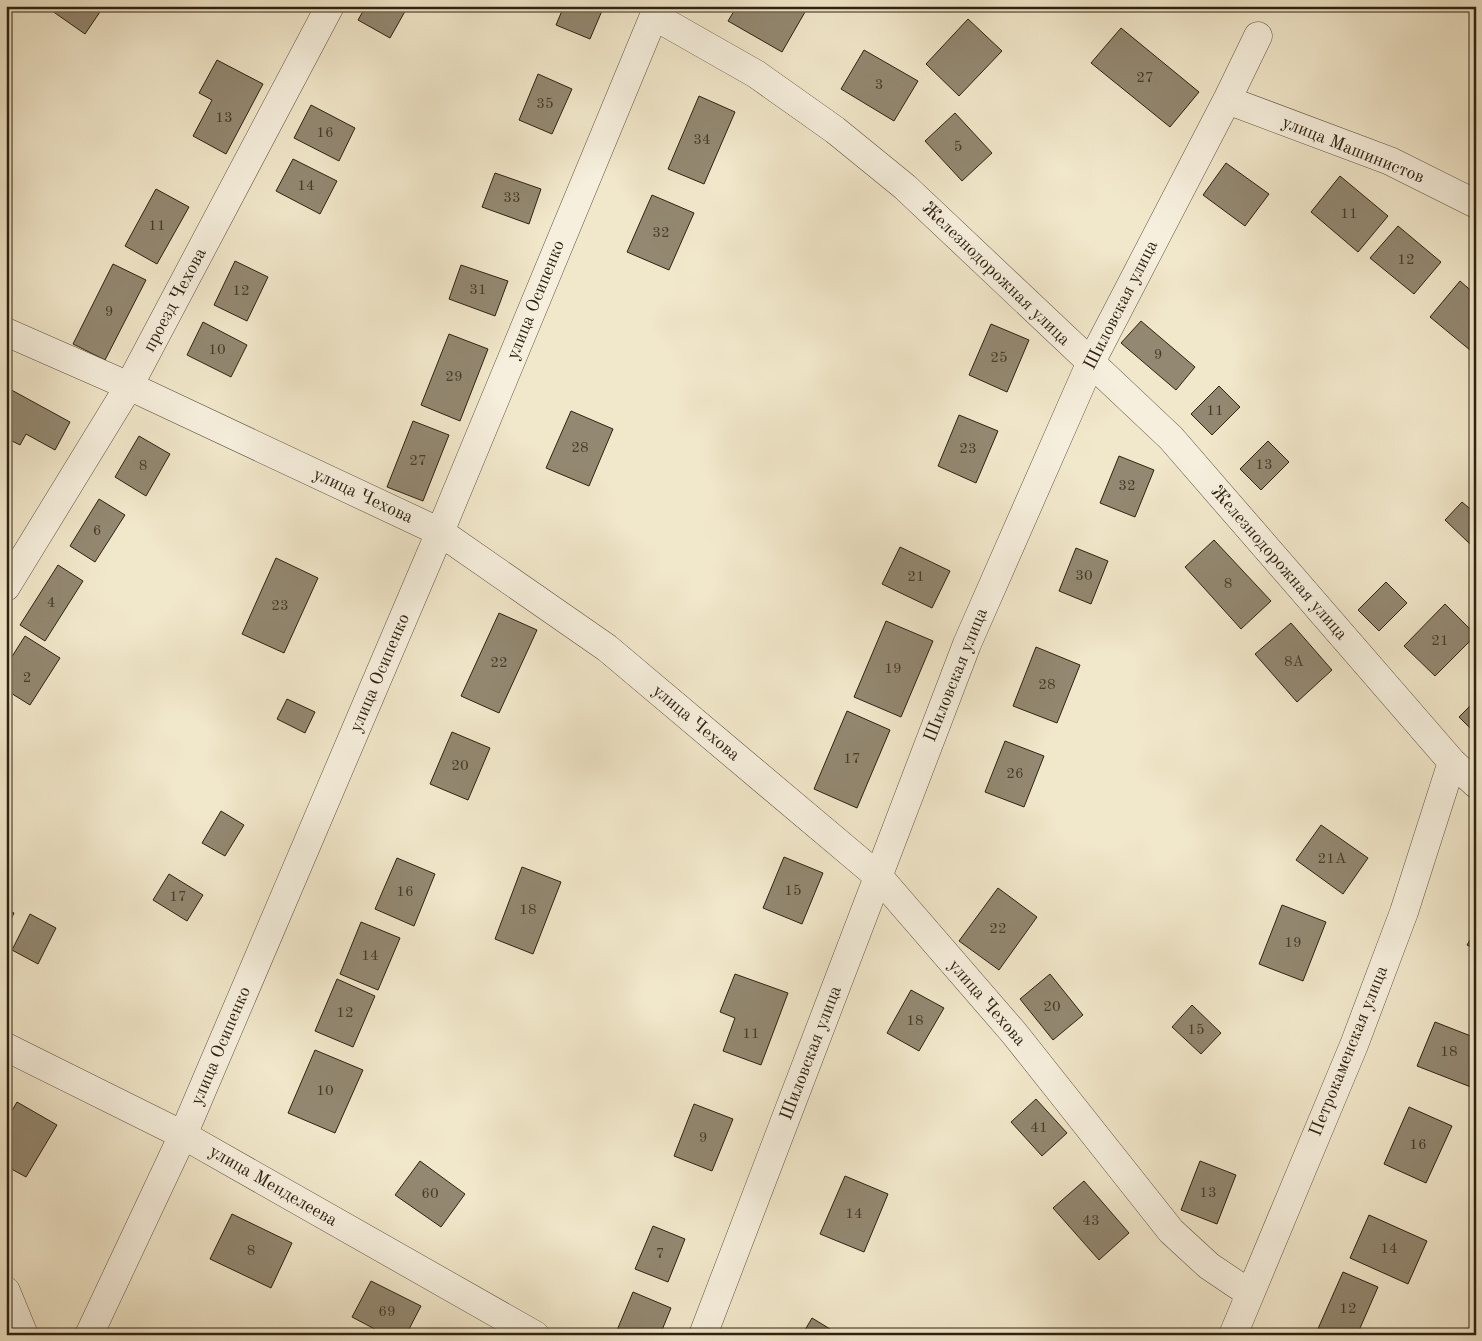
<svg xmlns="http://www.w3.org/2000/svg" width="1482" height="1341" font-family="'Old Standard TT',serif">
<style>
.building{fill:#938871;stroke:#2e2211}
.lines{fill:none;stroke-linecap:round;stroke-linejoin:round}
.street-casing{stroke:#5f533f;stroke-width:29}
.street{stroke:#f6efdd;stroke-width:28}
.labels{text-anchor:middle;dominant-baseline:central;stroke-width:5;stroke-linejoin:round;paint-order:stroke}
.number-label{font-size:15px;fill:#473c29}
.street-label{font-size:18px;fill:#2e2211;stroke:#f6efdd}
</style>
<rect width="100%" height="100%" fill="#f1e7ca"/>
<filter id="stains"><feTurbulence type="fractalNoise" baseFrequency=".004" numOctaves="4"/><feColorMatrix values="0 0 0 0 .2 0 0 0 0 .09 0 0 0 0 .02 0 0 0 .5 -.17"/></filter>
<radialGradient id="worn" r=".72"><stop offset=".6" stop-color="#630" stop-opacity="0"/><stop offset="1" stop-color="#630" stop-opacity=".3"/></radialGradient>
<path class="building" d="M 45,6 L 104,6 L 85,34 Z
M 366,6 L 408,6 L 390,38 L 358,20 Z
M 564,6 L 604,6 L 590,39 L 556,25 Z
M 737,6 L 795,6 L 805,12 L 782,52 L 728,21 Z
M 968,19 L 1002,51 L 959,96 L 926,64 Z
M 1121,28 L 1199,92 L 1170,127 L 1091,63 Z
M 864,50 L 918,81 L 894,121 L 841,89 Z
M 217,60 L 263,84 L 226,154 L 193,136 L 212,100 L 199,93 Z
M 538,74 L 572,89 L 552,134 L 519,120 Z
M 699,96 L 735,112 L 704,184 L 668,169 Z
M 311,105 L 355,128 L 339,161 L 294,138 Z
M 955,113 L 992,153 L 962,181 L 925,141 Z
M 293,159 L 337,181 L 320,214 L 276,191 Z
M 1226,163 L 1269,194 L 1245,226 L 1203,195 Z
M 495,173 L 541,189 L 529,224 L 482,207 Z
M 1340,176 L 1388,216 L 1358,252 L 1311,212 Z
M 156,189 L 189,207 L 157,264 L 125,246 Z
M 652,195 L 694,213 L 669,270 L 627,252 Z
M 1398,226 L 1441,262 L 1414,294 L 1370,258 Z
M 235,261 L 268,277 L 247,321 L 214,305 Z
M 113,264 L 146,280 L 105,360 L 73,344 Z
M 461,265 L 508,281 L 495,316 L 449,299 Z
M 1460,281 L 1476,295 L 1476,355 L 1430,317 Z
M 1141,321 L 1195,367 L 1176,390 L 1121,343 Z
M 203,322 L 247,345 L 231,377 L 187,355 Z
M 991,324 L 1029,340 L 1007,392 L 969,375 Z
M 449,334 L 488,349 L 460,421 L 421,405 Z
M 1219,386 L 1240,407 L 1212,435 L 1191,414 Z
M 6,387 L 70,422 L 55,450 L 26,434 L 20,445 L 6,438 Z
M 571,411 L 613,429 L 589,486 L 546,468 Z
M 959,415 L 998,431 L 976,483 L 938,466 Z
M 413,421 L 449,435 L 423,501 L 387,487 Z
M 139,436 L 170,454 L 146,496 L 115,477 Z
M 1268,441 L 1289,462 L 1261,490 L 1240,469 Z
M 1119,456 L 1154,470 L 1135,517 L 1100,503 Z
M 99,499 L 125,515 L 95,562 L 70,546 Z
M 1462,502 L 1476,514 L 1476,537 L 1470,544 L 1445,520 Z
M 1214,540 L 1271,601 L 1241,629 L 1185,567 Z
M 900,547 L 950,571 L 932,608 L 882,584 Z
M 1076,548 L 1108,561 L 1091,604 L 1059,591 Z
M 276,558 L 318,578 L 284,653 L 242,634 Z
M 58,565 L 83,581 L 45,641 L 20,625 Z
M 1386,582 L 1407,603 L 1379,631 L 1358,610 Z
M 1445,604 L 1476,635 L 1435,676 L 1404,646 Z
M 499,613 L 537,630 L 499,713 L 461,696 Z
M 886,621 L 933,641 L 901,717 L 854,697 Z
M 1291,623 L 1332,670 L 1297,702 L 1255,654 Z
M 25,636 L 60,658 L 30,705 L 6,690 L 6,666 Z
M 1036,647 L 1080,665 L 1057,723 L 1013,706 Z
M 287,699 L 315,712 L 305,733 L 277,719 Z
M 1476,700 L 1476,734 L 1459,717 Z
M 847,711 L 890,730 L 857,808 L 814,789 Z
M 452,732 L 490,748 L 468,800 L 430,784 Z
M 1005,741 L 1044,756 L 1024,807 L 985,792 Z
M 221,811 L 244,825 L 225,856 L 202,843 Z
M 1321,825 L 1368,858 L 1343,894 L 1296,860 Z
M 784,857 L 823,873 L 802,924 L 763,908 Z
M 397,858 L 435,874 L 414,926 L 375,909 Z
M 522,867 L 561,882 L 533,954 L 495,939 Z
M 169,874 L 203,895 L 187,921 L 153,900 Z
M 998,888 L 1037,917 L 999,970 L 959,941 Z
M 1282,905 L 1326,922 L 1303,981 L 1259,964 Z
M 6,909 L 14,913 L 6,930 Z
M 30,914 L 56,928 L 38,964 L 12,950 Z
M 361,922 L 400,938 L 378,990 L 340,974 Z
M 1476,930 L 1476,949 L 1467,945 Z
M 735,974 L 788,993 L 761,1065 L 723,1051 L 735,1018 L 720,1012 Z
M 1050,974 L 1083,1015 L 1053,1040 L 1020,999 Z
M 337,979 L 375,996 L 353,1047 L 315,1031 Z
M 911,990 L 944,1008 L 919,1051 L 887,1033 Z
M 1192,1005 L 1221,1033 L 1201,1054 L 1172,1027 Z
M 1435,1022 L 1476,1038 L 1476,1089 L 1417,1066 Z
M 315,1050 L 363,1070 L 335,1133 L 288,1113 Z
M 1036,1099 L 1067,1133 L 1042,1156 L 1011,1122 Z
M 17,1102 L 57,1125 L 26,1177 L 6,1166 L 6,1121 Z
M 694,1104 L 733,1119 L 712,1171 L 674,1156 Z
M 1409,1107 L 1452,1126 L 1426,1183 L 1384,1164 Z
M 420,1161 L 465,1194 L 441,1227 L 395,1195 Z
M 1200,1161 L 1236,1175 L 1217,1224 L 1181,1210 Z
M 845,1176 L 888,1194 L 864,1252 L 820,1234 Z
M 1084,1181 L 1129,1233 L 1099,1260 L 1053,1208 Z
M 232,1214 L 292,1243 L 271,1288 L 210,1259 Z
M 1369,1215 L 1427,1241 L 1408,1284 L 1350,1258 Z
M 653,1226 L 685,1239 L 668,1282 L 635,1269 Z
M 1343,1272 L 1378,1287 L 1357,1335 L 1326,1335 L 1317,1331 Z
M 371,1281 L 421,1306 L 406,1335 L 386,1335 L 352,1317 Z
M 633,1292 L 671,1308 L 660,1335 L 615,1335 Z
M 812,1318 L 840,1335 L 802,1335 Z"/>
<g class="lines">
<defs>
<path id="street" d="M 654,16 L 756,74 L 835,130 L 905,187 L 1171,438 L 1452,762 L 1476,784
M 1227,100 L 1390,161 L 1476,204
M 6,332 L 129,386 L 440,532 L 607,648 L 879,877 L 1014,1033 L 1171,1231 L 1209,1266 L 1249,1293
M 6,587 L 129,386 L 330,6
M 6,1047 L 183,1135 L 535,1335
M 6,1291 L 24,1335
M 89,1335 L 183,1135 L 440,532 L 658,6
M 703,1335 L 967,644 L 1090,364 L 1227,100 L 1258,36
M 1233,1335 L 1354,1045 L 1404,912 L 1452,762"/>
</defs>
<use href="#street" class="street-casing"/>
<use href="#street" class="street"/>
</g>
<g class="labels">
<g class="number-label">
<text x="1145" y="78">27</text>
<text x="879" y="85">3</text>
<text x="545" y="104">35</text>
<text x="224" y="118">13</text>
<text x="325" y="133">16</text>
<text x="702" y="140">34</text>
<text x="958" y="147">5</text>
<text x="306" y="186">14</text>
<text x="512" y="198">33</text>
<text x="1349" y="214">11</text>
<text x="157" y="226">11</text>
<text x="661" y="233">32</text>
<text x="1406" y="260">12</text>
<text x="478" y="290">31</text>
<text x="241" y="291">12</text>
<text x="109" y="312">9</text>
<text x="217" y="350">10</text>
<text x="1158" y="355">9</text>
<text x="999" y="358">25</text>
<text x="454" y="377">29</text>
<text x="1215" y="411">11</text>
<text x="580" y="448">28</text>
<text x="968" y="449">23</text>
<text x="418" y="461">27</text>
<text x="1264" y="465">13</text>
<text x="143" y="466">8</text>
<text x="1127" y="486">32</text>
<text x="97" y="531">6</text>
<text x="1084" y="576">30</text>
<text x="916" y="577">21</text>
<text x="1228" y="584">8</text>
<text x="51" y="603">4</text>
<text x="280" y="606">23</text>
<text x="1440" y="641">21</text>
<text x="1294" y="662">8А</text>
<text x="499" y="663">22</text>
<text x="893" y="669">19</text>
<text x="27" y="678">2</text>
<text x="1047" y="685">28</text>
<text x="852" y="759">17</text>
<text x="460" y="766">20</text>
<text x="1015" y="774">26</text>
<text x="1332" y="859">21А</text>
<text x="793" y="891">15</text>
<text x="405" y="892">16</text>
<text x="178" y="897">17</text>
<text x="528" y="910">18</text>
<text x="998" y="929">22</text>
<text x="1293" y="943">19</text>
<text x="370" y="956">14</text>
<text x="1052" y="1007">20</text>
<text x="345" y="1013">12</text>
<text x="915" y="1021">18</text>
<text x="1196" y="1030">15</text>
<text x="751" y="1034">11</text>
<text x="1449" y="1052">18</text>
<text x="325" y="1091">10</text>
<text x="1039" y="1128">41</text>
<text x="703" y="1138">9</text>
<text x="1418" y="1145">16</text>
<text x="1208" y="1193">13</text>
<text x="430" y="1194">60</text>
<text x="854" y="1214">14</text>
<text x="1091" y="1221">43</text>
<text x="1389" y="1249">14</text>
<text x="251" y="1251">8</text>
<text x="660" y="1254">7</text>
<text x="1348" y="1309">12</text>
<text x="387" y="1312">69</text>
</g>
<g class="street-label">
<text transform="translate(1353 150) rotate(22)">улица Машинистов</text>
<text transform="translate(996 274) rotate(44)">Железнодорожная улица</text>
<text transform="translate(175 300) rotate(-62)">проезд Чехова</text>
<text transform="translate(536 300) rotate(-68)">улица Осипенко</text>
<text transform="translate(1121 305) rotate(-63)">Шиловская улица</text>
<text transform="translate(363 496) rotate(25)">улица Чехова</text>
<text transform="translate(1279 563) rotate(49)">Железнодорожная улица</text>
<text transform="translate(380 673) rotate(-67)">улица Осипенко</text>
<text transform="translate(956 675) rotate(-68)">Шиловская улица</text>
<text transform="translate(696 723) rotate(40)">улица Чехова</text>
<text transform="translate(987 1003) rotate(49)">улица Чехова</text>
<text transform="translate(221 1046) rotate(-67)">улица Осипенко</text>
<text transform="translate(1349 1051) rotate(-68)">Петрокаменская улица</text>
<text transform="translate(811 1053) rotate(-69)">Шиловская улица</text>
<text transform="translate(273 1186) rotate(30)">улица Менделеева</text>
</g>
</g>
<rect width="1482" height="1341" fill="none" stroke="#f1e7ca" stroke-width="25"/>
<rect x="8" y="8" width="1467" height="1326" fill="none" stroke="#2e2211" stroke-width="2.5"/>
<rect x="12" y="12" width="1457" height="1316" fill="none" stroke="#2e2211"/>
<rect width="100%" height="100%" filter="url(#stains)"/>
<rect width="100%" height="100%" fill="url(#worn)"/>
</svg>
